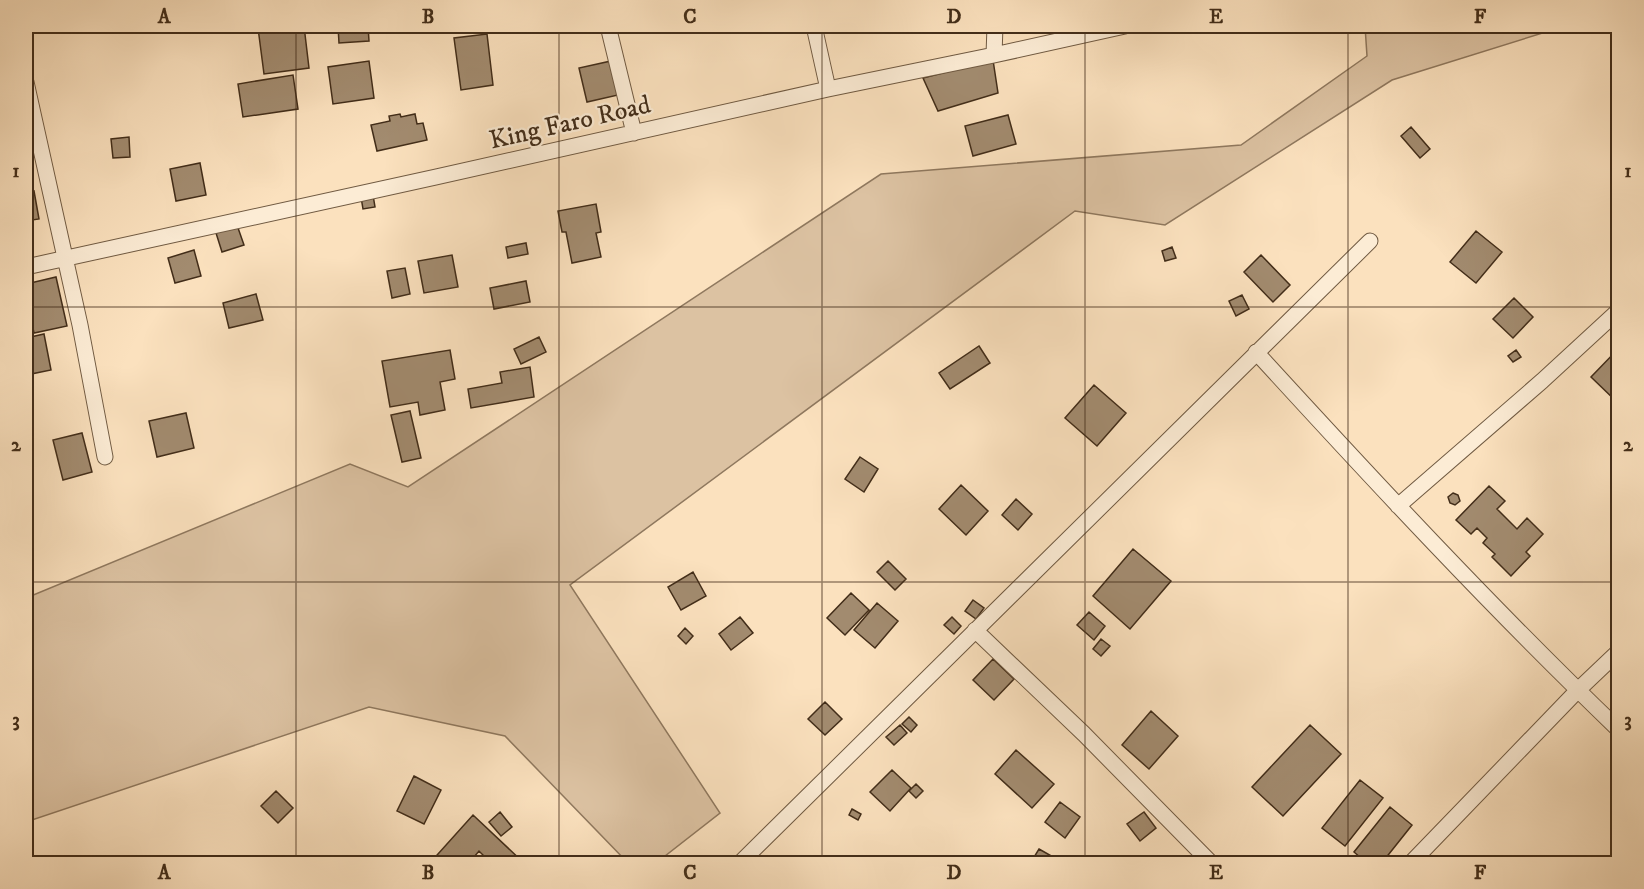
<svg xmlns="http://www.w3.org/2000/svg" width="1644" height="889" font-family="'IM FELL DW Pica',serif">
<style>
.green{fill:#dcc2a2;stroke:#8f785e;stroke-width:1.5}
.building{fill:#a28b6f;stroke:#422d19;stroke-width:1.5}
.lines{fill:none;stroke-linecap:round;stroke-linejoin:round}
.street-casing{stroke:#705a42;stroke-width:17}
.street{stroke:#fcecd5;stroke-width:15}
.grid{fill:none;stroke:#422d19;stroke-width:1.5;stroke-opacity:0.55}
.labels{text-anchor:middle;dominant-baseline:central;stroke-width:4.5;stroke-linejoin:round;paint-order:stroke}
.street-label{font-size:26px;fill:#422d19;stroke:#fcecd5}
.neatline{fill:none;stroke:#422d19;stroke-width:2}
.grid-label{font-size:20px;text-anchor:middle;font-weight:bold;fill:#422d19}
</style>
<rect width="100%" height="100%" fill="#fbe1be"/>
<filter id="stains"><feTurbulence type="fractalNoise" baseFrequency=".00333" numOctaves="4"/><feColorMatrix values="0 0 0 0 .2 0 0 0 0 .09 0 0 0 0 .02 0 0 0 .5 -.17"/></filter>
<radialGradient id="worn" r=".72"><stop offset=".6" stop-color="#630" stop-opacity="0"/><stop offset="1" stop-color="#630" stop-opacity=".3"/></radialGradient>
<path class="green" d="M 1365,26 L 1565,26 L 1392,80 L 1165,225 L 1075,211 L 570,585 L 720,813 L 656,863 L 628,863 L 505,736 L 369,707 L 26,822 L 26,598 L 350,464 L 408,487 L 881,174 L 1241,145 L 1367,56 Z"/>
<path class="building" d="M 273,26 L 304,26 L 309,68 L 264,74 L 258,28 Z
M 338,26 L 368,26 L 369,41 L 339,43 Z
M 487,34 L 493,85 L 461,90 L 454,38 Z
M 993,60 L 998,93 L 938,111 L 923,78 Z
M 369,61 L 374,98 L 333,104 L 328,67 Z
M 611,61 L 618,95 L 587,102 L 579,68 Z
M 293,75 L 298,109 L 243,117 L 238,84 Z
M 400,114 L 401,117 L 415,114 L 417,124 L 423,123 L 427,140 L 377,151 L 371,125 L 390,121 L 389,116 Z
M 1008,115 L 1016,144 L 973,156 L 965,126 Z
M 1411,127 L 1430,149 L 1420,158 L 1401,136 Z
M 129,137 L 130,157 L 113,158 L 111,139 Z
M 200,163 L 206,195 L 176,201 L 170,169 Z
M 34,191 L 39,219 L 26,221 L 26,193 Z
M 373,195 L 375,207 L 363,209 L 361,197 Z
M 596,204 L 601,232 L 596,233 L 601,257 L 572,263 L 566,232 L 562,232 L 558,211 Z
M 237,225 L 244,245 L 222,252 L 216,233 Z
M 1476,231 L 1502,252 L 1476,283 L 1450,262 Z
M 526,243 L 528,254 L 508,258 L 506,247 Z
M 1172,247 L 1176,258 L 1165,261 L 1162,251 Z
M 194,250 L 201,276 L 175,283 L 168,258 Z
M 452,255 L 458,287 L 424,293 L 418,261 Z
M 1261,255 L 1290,285 L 1273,302 L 1244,272 Z
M 405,268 L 410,294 L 392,298 L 387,271 Z
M 56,277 L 67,326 L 34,333 L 26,297 L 26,284 Z
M 526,281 L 530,302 L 494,309 L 490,288 Z
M 256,294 L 263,320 L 229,328 L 223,303 Z
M 1242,295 L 1249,309 L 1236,316 L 1229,301 Z
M 1514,298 L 1533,317 L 1513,338 L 1493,319 Z
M 44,334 L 51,370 L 31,374 L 26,338 Z
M 539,337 L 546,352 L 521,364 L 514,349 Z
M 979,346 L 990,363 L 950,389 L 939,373 Z
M 1618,349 L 1618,398 L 1616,401 L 1591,377 Z
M 450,350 L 455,379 L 440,382 L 445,410 L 420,415 L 418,402 L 390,407 L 382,361 Z
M 1516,350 L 1521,357 L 1513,362 L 1508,356 Z
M 530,367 L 534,397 L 471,408 L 468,389 L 502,383 L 500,372 Z
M 1094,385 L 1126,413 L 1097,446 L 1065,418 Z
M 410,411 L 421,458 L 402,462 L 391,415 Z
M 186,413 L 194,448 L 157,457 L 149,421 Z
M 82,433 L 92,472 L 63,480 L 53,440 Z
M 860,457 L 878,469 L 864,492 L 845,479 Z
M 961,485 L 988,511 L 966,535 L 939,509 Z
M 1489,486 L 1505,501 L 1497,509 L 1517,529 L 1527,518 L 1543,534 L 1526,552 L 1530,556 L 1511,576 L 1492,557 L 1495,554 L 1483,543 L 1487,538 L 1477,528 L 1471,534 L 1456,520 Z
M 1453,493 L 1458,495 L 1460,501 L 1455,505 L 1450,503 L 1448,497 Z
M 1016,499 L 1032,514 L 1018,530 L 1002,515 Z
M 1133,549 L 1171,581 L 1130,629 L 1093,596 Z
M 888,561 L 906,579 L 895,590 L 877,572 Z
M 693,572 L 706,596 L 681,610 L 668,587 Z
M 851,593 L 869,610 L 845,635 L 827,618 Z
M 973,600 L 984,608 L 976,619 L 965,611 Z
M 877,603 L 898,621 L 875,648 L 854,630 Z
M 1089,612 L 1105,626 L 1094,640 L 1077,625 Z
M 740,617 L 753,633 L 731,650 L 719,634 Z
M 952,617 L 961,626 L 954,634 L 944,625 Z
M 685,628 L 693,636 L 686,644 L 678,636 Z
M 1101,639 L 1110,646 L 1101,656 L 1093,649 Z
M 993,659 L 1014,679 L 994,700 L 973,680 Z
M 825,702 L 842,719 L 825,735 L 808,719 Z
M 1151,711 L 1178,736 L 1149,769 L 1122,745 Z
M 909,717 L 917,725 L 911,732 L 902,724 Z
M 900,725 L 907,733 L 894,745 L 886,737 Z
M 1310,725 L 1341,754 L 1283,816 L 1252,787 Z
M 1016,750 L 1054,784 L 1032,808 L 995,774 Z
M 892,770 L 911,788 L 890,811 L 870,792 Z
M 414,776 L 441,790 L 424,824 L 397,811 Z
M 1360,780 L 1383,798 L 1345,846 L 1322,828 Z
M 916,784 L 923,791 L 916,798 L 909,791 Z
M 276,791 L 293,808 L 278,823 L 261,806 Z
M 1060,802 L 1080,817 L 1065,838 L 1045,822 Z
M 1390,807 L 1412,825 L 1381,864 L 1368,864 L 1354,852 Z
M 852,809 L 861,814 L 858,820 L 849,815 Z
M 500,812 L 512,827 L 501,836 L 489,822 Z
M 1144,812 L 1156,828 L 1140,841 L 1127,824 Z
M 473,815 L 525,864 L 492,864 L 479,851 L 468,864 L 429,864 Z
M 1039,849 L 1055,858 L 1052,864 L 1031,862 Z
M 262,856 L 271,864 L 255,864 Z
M 332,856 L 340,864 L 324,864 Z"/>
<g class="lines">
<defs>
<path id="street" d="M 608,26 L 634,133
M 814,26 L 828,89
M 994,55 L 995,26
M 26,82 L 80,325 L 105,457
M 26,267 L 436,177 L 828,89 L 994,55 L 1125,26
M 1256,352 C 1374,481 1493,609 1618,729
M 1398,506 L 1542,381 L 1618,311
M 975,630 L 1084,734 L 1212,864
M 739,864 L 1370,241
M 1410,864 L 1578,690 L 1618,652"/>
</defs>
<use href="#street" class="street-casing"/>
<use href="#street" class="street"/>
</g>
<path class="grid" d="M 296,26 L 296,864M 559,26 L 559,864M 822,26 L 822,864M 1085,26 L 1085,864M 1348,26 L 1348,864M 26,307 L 1618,307M 26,582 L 1618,582"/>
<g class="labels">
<g class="street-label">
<text transform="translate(570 123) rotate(-13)">King Faro Road</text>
</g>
</g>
<rect width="1644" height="889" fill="none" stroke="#fbe1be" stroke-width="66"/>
<rect x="33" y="33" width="1578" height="823" class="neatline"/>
<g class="grid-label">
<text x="164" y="23">A</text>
<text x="428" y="23">B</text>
<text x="690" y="23">C</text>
<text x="954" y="23">D</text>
<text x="1216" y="23">E</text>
<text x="1480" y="23">F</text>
<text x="16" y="177">1</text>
<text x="1628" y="177">1</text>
<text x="16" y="451">2</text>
<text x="1628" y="451">2</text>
<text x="16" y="726">3</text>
<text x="1628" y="726">3</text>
<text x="164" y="879">A</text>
<text x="428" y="879">B</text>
<text x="690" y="879">C</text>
<text x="954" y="879">D</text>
<text x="1216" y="879">E</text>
<text x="1480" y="879">F</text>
</g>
<rect width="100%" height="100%" filter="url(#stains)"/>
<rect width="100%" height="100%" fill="url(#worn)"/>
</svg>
